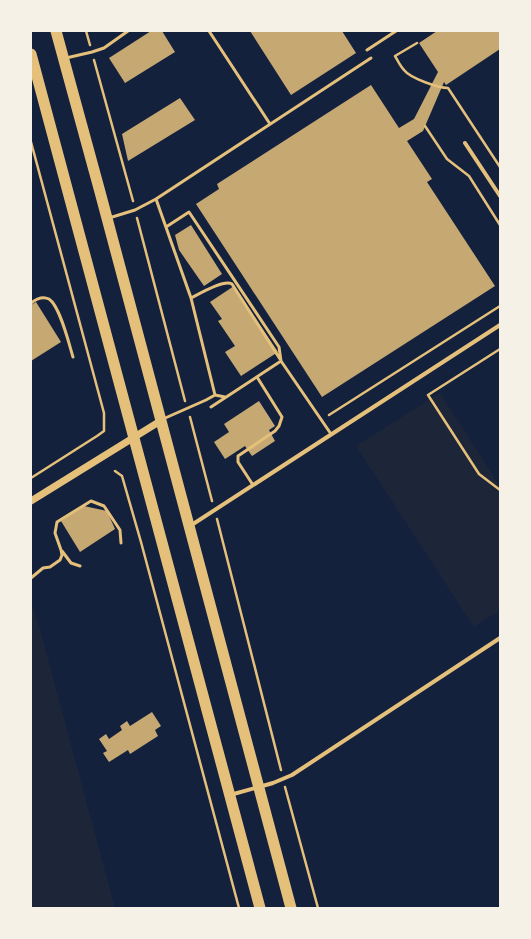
<svg xmlns="http://www.w3.org/2000/svg" width="531" height="939" font-family="'Source Sans 3',sans-serif">
<style>
.green{fill:#1d2539}
.building{fill:#c6a872}
.lines{fill:none;stroke-linecap:round;stroke-linejoin:round}
.path{stroke:#e5c07b;stroke-width:2.5}
.service{stroke:#e5c07b;stroke-width:3}
.minor{stroke:#e5c07b;stroke-width:4}
.tertiary{stroke:#e5c07b;stroke-width:7}
.trunk{stroke:#e5c07b;stroke-width:11}
</style>
<rect width="100%" height="100%" fill="#14213d"/>
<path class="green" d="M 440,393 L 499,485 L 500,485 L 500,610 L 474,627 L 356,446 Z
M 31,602 L 38,622 L 115,908 L 31,908 Z"/>
<path class="building" d="M 151,31 L 162,31 L 175,52 L 125,83 L 109,58 Z
M 250,31 L 342,31 L 356,53 L 291,95 Z
M 437,31 L 500,31 L 500,49 L 446,85 L 444,82 L 423,131 L 407,141 L 432,179 L 427,182 L 495,286 L 322,397 L 196,204 L 219,189 L 217,184 L 371,85 L 399,128 L 414,119 L 438,72 L 419,43 Z
M 180,98 L 195,120 L 128,161 L 122,134 Z
M 191,225 L 222,274 L 204,286 L 179,250 L 175,235 Z
M 234,286 L 278,352 L 241,376 L 225,352 L 235,346 L 218,321 L 222,319 L 210,302 Z
M 36,302 L 61,342 L 31,361 L 31,305 Z
M 259,401 L 275,426 L 269,430 L 275,441 L 252,456 L 245,446 L 225,459 L 214,442 L 229,432 L 224,424 Z
M 84,506 L 107,511 L 115,529 L 80,552 L 61,521 Z
M 152,712 L 161,726 L 155,730 L 158,736 L 130,754 L 128,750 L 109,762 L 103,753 L 107,751 L 99,739 L 106,734 L 109,739 L 122,730 L 120,726 L 127,721 L 130,726 Z"/>
<g class="lines">
<path class="path" d="M 86,31 L 90,45
M 417,43 L 395,56 C 398,61 400,66 404,70 C 410,78 438,88 448,88 L 500,167
M 94,60 L 133,201
M 425,126 L 447,159 L 469,176 L 500,225
M 31,142 L 104,413 L 104,431 L 97,436 L 31,478
M 137,218 L 185,401
M 500,349 L 428,395 L 479,474 L 500,490
M 329,415 L 500,306
M 190,417 L 212,501
M 115,471 L 122,476 L 141,542 L 239,908
M 217,519 L 281,770
M 285,787 L 318,908"/>
<path class="service" d="M 209,31 L 270,124
M 367,50 L 396,31
M 66,58 L 92,52 L 104,48 L 128,31
M 156,199 L 191,298 L 215,395 L 225,397
M 109,218 L 135,210 L 156,199 L 371,58
M 166,227 L 189,212 L 279,347 L 281,361
M 191,298 C 199,294 224,279 232,284 L 280,359
M 31,303 C 36,299 43,296 49,299 C 60,306 69,344 73,357
M 211,407 L 281,361 L 331,434
M 163,419 L 206,400 L 215,395
M 253,485 L 238,462 L 238,456 L 275,431 L 279,426 L 282,417 L 257,377
M 62,551 L 71,563 L 80,566
M 31,578 L 43,568 L 50,567 L 60,560 L 62,555 L 61,550 L 55,533 L 57,522 L 91,501 L 104,506 L 120,530 L 121,543"/>
<path class="minor" d="M 465,143 L 500,196
M 190,526 L 500,325
M 230,795 L 273,783 L 292,775 L 500,638"/>
<path class="tertiary" d="M 31,501 L 162,420"/>
<path class="trunk" d="M 56,31 L 100,192 L 291,908
M 31,54 L 260,908"/>
</g>
<rect width="531" height="939" fill="none" stroke="#f6f1e7" stroke-width="64"/>
</svg>
